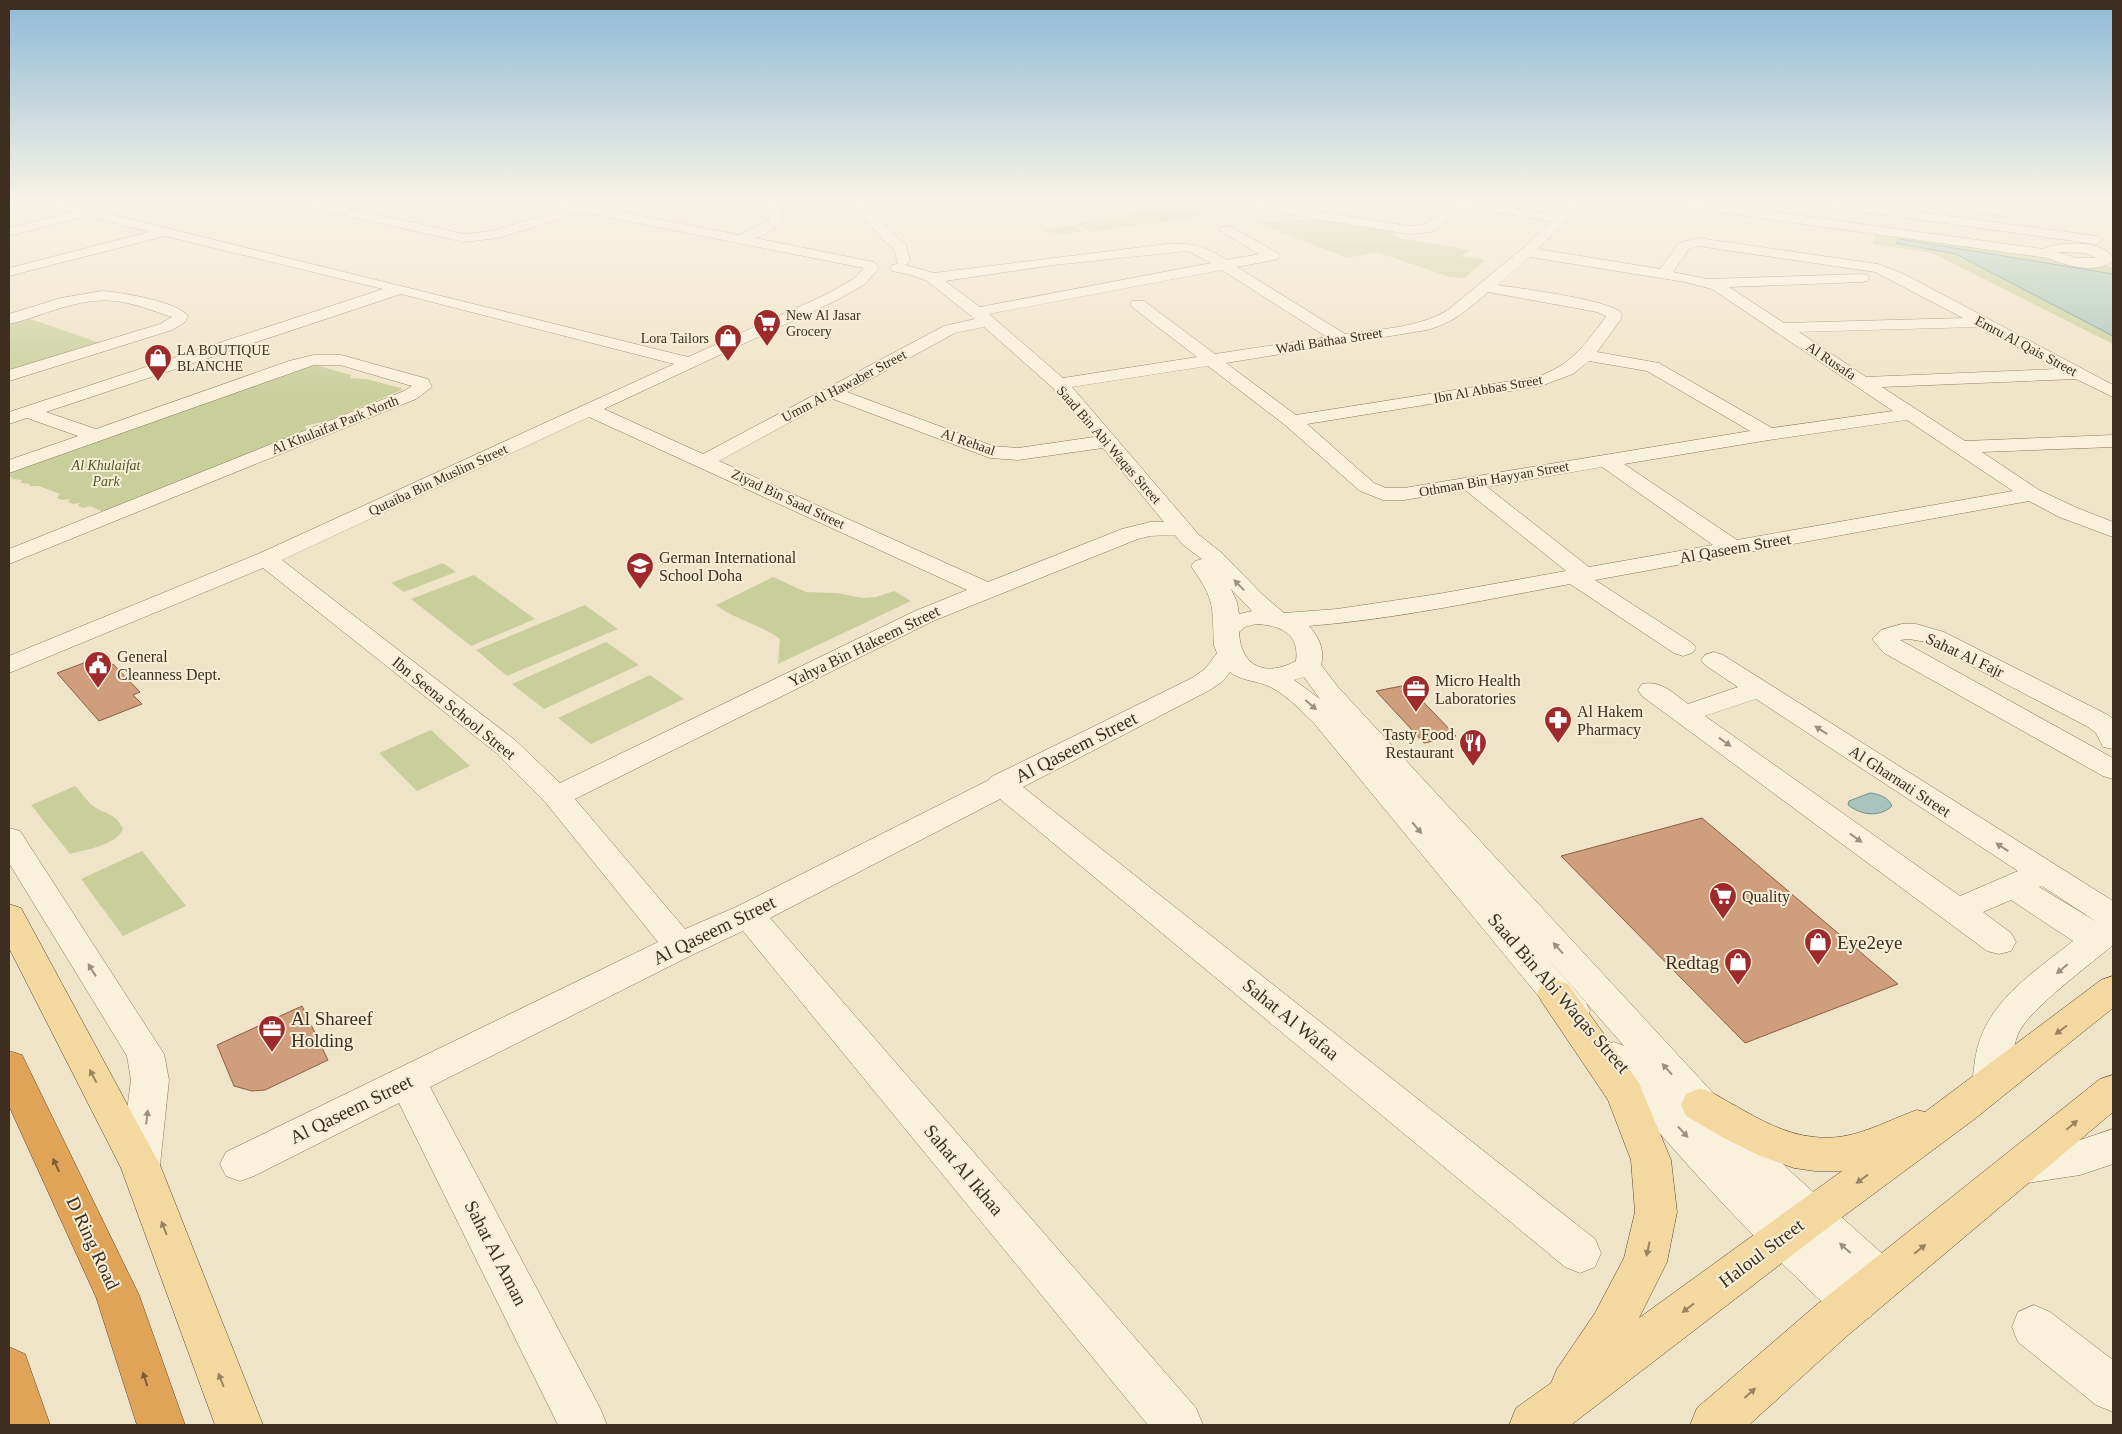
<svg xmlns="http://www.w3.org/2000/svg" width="2122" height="1434" font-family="Georgia,serif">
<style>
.green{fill:#c9cf9b}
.water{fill:#a9c4bc;stroke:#6f938a}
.building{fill:#cf9f7d;stroke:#8d5f41}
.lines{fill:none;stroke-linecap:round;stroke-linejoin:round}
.minor-casing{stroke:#8d765c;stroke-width:1}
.major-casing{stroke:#5b4430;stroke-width:1}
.highway-casing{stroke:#5b4430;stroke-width:1}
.minor{fill:#faf1dc;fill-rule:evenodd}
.major{fill:#f3d9a0;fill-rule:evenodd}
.highway{fill:#e0a458;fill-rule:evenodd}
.oneway{fill:#9c907e}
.oneway2{fill:#988460}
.oneway3{fill:#7e5d36}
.labels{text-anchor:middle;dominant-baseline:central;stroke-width:4;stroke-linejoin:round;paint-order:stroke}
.far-poi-label{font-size:14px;fill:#3d2e20;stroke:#f7eed8;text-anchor:start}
.far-street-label{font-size:14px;fill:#3d2e20;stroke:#f7eed8}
.far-park-label{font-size:14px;font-style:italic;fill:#4d5a26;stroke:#f7eed8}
.street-label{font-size:16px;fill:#3d2e20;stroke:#f7eed8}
.poi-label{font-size:16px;fill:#3d2e20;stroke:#f7eed8;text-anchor:start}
.near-street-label{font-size:19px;fill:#3d2e20;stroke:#f7eed8}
.near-poi-label{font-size:19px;fill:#3d2e20;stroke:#f7eed8;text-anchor:start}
</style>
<rect width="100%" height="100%" fill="#f0e4c8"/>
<path class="green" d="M 1183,206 L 1205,215 L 1145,225 L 1124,216 Z
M 1121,216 L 1139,224 L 1093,232 L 1075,224 Z
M 1310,218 L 1393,232 L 1399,238 L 1470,250 L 1462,256 L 1485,260 L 1464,278 L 1450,277 L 1376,252 L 1348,258 L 1256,223 Z
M 1072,225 L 1085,231 L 1053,236 L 1040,230 Z
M 1877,234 L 2036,255 L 2071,263 L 2113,267 L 2113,344 L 1932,253 L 1872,244 Z
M 28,318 L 100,343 L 9,371 L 9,324 Z
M 315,365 L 351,375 L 350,378 L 366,379 L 401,388 L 402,390 L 327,421 L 305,426 L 306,430 L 103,512 L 90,506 L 83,508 L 78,506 L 80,503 L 73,504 L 68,502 L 70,499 L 62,500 L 57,498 L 60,494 L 39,486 L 29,486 L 30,484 L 20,483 L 22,480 L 11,479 L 13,477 L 9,477 L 9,471 L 306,366 Z
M 443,563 L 456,572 L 404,592 L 391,583 Z
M 474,575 L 535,619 L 471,646 L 411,599 Z
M 773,577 L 806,592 L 836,593 L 863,598 L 876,597 L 894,591 L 911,601 L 778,664 L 780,639 C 760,624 735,620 716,605 Z
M 585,605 L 618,629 L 507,676 L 476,650 Z
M 606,642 L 639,665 L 544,709 L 512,684 Z
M 650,675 L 684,699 L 591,744 L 558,718 Z
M 431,730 L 470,766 L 417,791 L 379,753 Z
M 75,786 C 81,792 86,800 92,805 C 102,814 116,812 123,829 C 116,846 86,849 70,854 L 31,805 Z
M 142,851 L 186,906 L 123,936 L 81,879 Z"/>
<path class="water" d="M 1900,239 L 2113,274 L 2113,336 L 1956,254 L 1896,243 Z
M 1870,793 C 1879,794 1888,797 1892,806 C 1879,818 1861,815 1848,805 L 1849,801 Z"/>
<path class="building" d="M 97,658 L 106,667 L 113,664 L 140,692 L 133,695 L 142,704 L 99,721 L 57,673 Z
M 1407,685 L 1456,736 L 1424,743 L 1376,691 Z
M 1702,818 L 1898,984 L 1745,1043 L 1561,856 Z
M 302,1006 L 328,1060 L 265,1090 L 252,1091 L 234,1086 L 217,1045 Z"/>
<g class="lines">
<defs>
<path id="minor" d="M 9,198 L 49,199 L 688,357 L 825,295 L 855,278 L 864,268 L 582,212 L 498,238 L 464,242 L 285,202 L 279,198 L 302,198 L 464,234 L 492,231 L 565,209 L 527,201 L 525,198 L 550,198 L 739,235 L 769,220 L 769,213 L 758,198 L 771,198 L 783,213 L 782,222 L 766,234 L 755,238 L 869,261 L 874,262 L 879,268 L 865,284 L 835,301 L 604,409 L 703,454 L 944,326 L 975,319 L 927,281 L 911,275 L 892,271 L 890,268 L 892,265 L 898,264 L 894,249 L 883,240 L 848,198 L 861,198 L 893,234 L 906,245 L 910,261 L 905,265 L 934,273 L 1167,244 C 1195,243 1203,246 1227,260 L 1259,254 L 1219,230 L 1221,227 L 1231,227 L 1278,253 L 1280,256 L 1278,259 L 1237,267 L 1345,334 C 1380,329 1418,328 1448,310 L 1522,249 L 1551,221 L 1466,208 L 1431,232 L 1408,234 L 1216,202 L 1210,198 L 1238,198 L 1408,226 L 1423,225 L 1452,206 L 1424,202 L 1418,198 L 1448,198 L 1558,215 L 1576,198 L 1589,198 L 1538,249 L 1660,269 L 1679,243 L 1698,238 L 1878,264 L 1904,274 L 2113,385 L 2113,397 L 2076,379 L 1882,387 L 1965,441 L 2113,435 L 2113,447 L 1982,452 L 2039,490 L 2075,507 L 2113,522 L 2113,537 L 2059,517 L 2029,501 L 1595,580 L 1692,643 L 1696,648 L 1692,653 L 1683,656 L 1674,653 L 1570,584 C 1484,600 1397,619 1309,626 C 1319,637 1325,650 1321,665 L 1338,687 L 1714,1094 L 1791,1172 L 1896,1266 L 1903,1280 L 1896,1294 L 1881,1300 L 1875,1298 L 1877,1302 L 1871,1317 L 1855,1323 C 1830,1313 1812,1292 1793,1274 C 1724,1210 1664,1137 1601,1067 L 1595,1057 L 1601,1047 L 1614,1042 L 1624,1046 L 1540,950 L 1585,1001 L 1590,1011 L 1585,1021 L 1572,1025 L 1559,1021 L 1313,722 C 1299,709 1282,690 1263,684 C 1251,680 1240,680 1230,672 L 1223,681 L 1210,690 L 1023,787 L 1595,1239 L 1601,1253 L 1595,1267 L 1580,1273 L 1565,1267 L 1000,799 L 770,918 L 1196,1408 L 1203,1425 L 1148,1425 L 743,931 L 692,955 L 430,1087 L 600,1408 L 607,1425 L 558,1425 L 399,1103 L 254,1176 L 240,1181 L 226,1176 L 220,1164 L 226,1152 L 658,942 L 546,803 L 495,752 L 263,568 L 9,673 L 9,656 L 258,554 L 674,364 L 401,294 L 46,412 L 96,429 L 289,361 L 314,355 L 341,355 L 428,379 L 432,387 L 416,399 L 9,564 L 9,549 L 404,391 L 412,386 L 340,365 L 314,365 L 9,473 L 9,460 L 78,436 L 27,418 L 9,424 L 9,412 L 383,289 L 165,236 L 9,276 L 9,268 L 149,232 L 87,216 L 9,236 L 9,228 L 72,212 L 49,207 L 11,202 L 9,201 ZM 1698,246 L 1875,272 L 1963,318 L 1784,323 L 1729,287 L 1862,282 L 1867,281 L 1869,278 L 1867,275 L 1862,274 L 1707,279 L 1673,272 L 1689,249 ZM 1188,251 L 1211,263 L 980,307 L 945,281 L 1054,265 ZM 1530,257 L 1685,282 L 1712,289 L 1893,411 L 1772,428 L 1659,363 L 1597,352 L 1621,319 L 1622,314 C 1613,300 1518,288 1497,285 ZM 1222,270 L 1327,337 L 1215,354 L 1144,301 L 1132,301 L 1130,304 L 1132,307 L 1197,357 L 1063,378 L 989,314 ZM 1488,292 L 1597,312 L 1606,316 L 1605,318 C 1584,346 1571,365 1537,377 L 1296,415 L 1226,363 L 1427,330 C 1455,322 1466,311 1488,292 ZM 984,327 L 1053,388 L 1094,437 L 1018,448 L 993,446 L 847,392 L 955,333 ZM 1980,327 L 2058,369 L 1866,377 L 1799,332 ZM 1589,361 L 1647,371 L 1750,431 L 1404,488 L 1386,488 L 1374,483 L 1307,424 L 1541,386 L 1573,374 ZM 1208,366 L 1285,425 L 1360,491 L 1383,500 L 1404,500 L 1465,490 L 1566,571 L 1438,594 L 1337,609 L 1284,613 L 1262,594 L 1222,553 L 1199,535 L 1072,387 ZM 833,399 L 990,458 L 1018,460 L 1103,448 L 1164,522 L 1150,522 L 1122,529 L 988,582 L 719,461 ZM 589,417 L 967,590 L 915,611 L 560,783 L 515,740 L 282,560 ZM 1907,420 L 2013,491 L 1737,540 L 1624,464 L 1769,440 ZM 1602,467 L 1713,545 L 1589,567 L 1487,487 ZM 1175,535 L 1183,545 L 1202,559 L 1195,561 L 1191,566 C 1216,602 1212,605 1214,646 L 1217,653 L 1205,669 L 1192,678 L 991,777 L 989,780 L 736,907 L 685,929 L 575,799 L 933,621 L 1138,539 L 1150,536 ZM 1231,589 L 1252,611 L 1239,614 L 1237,602 ZM 1256,624 C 1279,625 1300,633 1296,661 C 1266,677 1241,668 1239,632 L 1245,627 ZM 1304,677 L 1320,699 L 1294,680 Z
M 1639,198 L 1672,198 L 2043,249 C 2058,241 2110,239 2113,261 C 2097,274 2065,266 2048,258 L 1645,202 ZM 2058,252 L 2085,253 L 2096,258 L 2076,258 Z
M 1791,198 L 1817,198 L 2096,236 L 2103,240 L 2096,244 L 1797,203 L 1793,202 Z
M 1972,198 L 1987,198 L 1980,204 L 2013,210 L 2015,213 L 2008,217 L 1976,212 L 1965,204 Z
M 102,291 C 120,292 179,302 188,316 L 185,322 L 172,330 L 9,381 L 9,370 L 160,324 L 172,317 C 153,311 134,303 115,301 C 77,297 44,316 9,324 L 9,314 L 61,298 Z
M 1902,624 L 1916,624 L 1944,632 L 2108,715 L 2113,719 L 2113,749 L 2103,747 L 2096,733 L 2088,727 L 1926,642 L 1909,639 L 1900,640 L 2113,758 L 2113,779 L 2103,776 L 1884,653 L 1872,639 L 1881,630 Z
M 1714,652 L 1723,655 L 2113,901 L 2113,945 C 2091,964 2028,1010 2018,1034 C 2010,1054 2014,1075 2004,1094 L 1991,1098 L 1978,1094 C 1971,1081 1973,1075 1975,1060 C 1983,1003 2032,974 2073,941 L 2011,900 L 1983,912 L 2011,933 L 2016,942 L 2011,951 L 1999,954 L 1987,951 L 1642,696 L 1638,690 L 1642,684 C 1661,680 1673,693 1688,704 L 1738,687 L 1705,665 L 1701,660 L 1705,655 ZM 1756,699 L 2018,871 L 1960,896 L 1705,716 ZM 2042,886 L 2097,922 L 2039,887 Z
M 9,828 L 20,831 L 164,1054 L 169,1080 L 160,1165 L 154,1177 L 140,1182 L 126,1177 L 120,1165 L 131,1080 L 127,1056 L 9,863 Z
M 2113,1129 L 2113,1164 L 2080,1175 L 2021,1184 L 2007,1179 L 2001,1167 L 2007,1155 L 2021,1150 L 2080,1140 Z
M 2034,1305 L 2050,1312 L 2113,1360 L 2113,1412 L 2096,1405 L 2018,1342 L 2012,1327 L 2018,1312 Z"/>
<path id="major" d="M 9,904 L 21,908 L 160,1165 L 263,1425 L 215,1425 L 121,1168 L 9,948 Z
M 2113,976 L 2113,1008 L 1972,1121 L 1825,1230 L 1571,1425 L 1509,1425 L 1516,1408 L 1551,1383 L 1557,1369 L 1595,1313 L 1624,1258 L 1635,1212 L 1631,1160 L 1608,1100 L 1542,1002 L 1537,993 L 1542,984 L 1555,980 L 1568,984 L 1639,1083 L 1671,1160 L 1677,1212 L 1667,1262 L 1639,1318 L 1842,1171 L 1815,1171 L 1794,1168 L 1760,1156 L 1722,1137 L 1686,1116 L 1681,1105 L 1686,1094 C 1691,1092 1697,1089 1701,1089 C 1713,1091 1725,1101 1736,1106 C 1760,1120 1785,1134 1814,1137 C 1852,1142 1883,1122 1917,1110 L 1925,1112 L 2101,980 Z
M 2113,1075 L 2113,1112 L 1847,1336 L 1749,1425 L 1690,1425 L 1697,1408 L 1815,1306 L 2100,1079 Z"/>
<path id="highway" d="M 9,1051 L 22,1055 L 139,1295 L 185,1425 L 137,1425 L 96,1297 L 9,1106 Z
M 9,1347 L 25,1354 L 50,1425 L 9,1425 Z"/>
</defs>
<use href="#minor" class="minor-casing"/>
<use href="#major" class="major-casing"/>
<use href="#highway" class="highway-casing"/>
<use href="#minor" class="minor"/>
<use href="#major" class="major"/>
<use href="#highway" class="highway"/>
</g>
<defs><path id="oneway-solid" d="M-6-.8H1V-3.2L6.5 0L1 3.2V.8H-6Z" transform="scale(1.25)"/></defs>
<g class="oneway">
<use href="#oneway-solid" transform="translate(1239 585) rotate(-134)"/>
<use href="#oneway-solid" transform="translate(1311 705) rotate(41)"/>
<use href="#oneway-solid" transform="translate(1821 730) rotate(-147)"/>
<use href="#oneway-solid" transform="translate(1725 742) rotate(36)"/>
<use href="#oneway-solid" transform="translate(1417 828) rotate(50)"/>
<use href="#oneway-solid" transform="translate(1856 838) rotate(36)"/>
<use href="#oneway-solid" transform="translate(2002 847) rotate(-147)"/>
<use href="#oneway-solid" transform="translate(1558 948) rotate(-132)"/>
<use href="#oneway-solid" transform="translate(2062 969) rotate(140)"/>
<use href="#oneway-solid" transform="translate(92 970) rotate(-122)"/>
<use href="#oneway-solid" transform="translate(1667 1069) rotate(-132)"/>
<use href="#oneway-solid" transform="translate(147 1117) rotate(-83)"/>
<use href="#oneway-solid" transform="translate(1683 1132) rotate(47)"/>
<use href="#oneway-solid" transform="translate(1845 1248) rotate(-138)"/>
</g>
<g class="oneway2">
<use href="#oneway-solid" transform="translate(2061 1030) rotate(143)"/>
<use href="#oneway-solid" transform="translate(93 1076) rotate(-118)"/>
<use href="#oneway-solid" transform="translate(2072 1125) rotate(-40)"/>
<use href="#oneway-solid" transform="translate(1862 1179) rotate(144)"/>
<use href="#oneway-solid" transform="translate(164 1228) rotate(-111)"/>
<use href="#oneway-solid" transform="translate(1648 1249) rotate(102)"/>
<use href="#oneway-solid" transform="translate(1920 1249) rotate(-39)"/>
<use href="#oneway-solid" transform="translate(1688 1308) rotate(143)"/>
<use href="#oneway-solid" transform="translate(221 1380) rotate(-111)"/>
<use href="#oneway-solid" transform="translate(1750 1393) rotate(-42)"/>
</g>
<g class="oneway3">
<use href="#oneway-solid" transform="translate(56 1165) rotate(-115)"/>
<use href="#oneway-solid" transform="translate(145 1379) rotate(-108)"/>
</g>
<linearGradient id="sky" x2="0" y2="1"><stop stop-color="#8fbad6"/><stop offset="0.5" stop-color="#f8f3e6"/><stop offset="1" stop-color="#f8f3e6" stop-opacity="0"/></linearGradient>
<rect width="2122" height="399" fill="url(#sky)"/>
<defs>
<symbol id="supermarket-pin" viewBox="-11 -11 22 30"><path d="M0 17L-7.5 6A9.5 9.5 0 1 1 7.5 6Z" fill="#9e2a2b" stroke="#f7eed8"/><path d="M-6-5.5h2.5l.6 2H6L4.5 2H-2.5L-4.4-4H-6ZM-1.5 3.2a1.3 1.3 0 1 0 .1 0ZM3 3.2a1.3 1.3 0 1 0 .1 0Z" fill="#fff"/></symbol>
<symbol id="shop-pin" viewBox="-11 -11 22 30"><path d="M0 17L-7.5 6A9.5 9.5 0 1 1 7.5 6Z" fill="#9e2a2b" stroke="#f7eed8"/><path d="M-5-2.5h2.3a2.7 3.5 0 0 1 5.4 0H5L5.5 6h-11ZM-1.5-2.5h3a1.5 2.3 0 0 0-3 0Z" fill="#fff"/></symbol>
<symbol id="school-pin" viewBox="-11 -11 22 30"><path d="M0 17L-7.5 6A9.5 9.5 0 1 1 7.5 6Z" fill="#9e2a2b" stroke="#f7eed8"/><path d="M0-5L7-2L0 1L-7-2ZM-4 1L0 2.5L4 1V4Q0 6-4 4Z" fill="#fff"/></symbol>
<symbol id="civic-pin" viewBox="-11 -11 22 30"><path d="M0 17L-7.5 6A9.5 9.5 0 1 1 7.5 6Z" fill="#9e2a2b" stroke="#f7eed8"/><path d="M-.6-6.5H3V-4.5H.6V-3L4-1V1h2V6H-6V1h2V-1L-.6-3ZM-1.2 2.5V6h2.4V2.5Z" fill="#fff"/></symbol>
<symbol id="office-pin" viewBox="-11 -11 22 30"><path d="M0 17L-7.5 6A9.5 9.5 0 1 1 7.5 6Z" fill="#9e2a2b" stroke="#f7eed8"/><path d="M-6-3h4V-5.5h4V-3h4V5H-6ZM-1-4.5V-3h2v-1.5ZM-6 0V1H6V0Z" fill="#fff"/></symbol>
<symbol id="pharmacy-pin" viewBox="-11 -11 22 30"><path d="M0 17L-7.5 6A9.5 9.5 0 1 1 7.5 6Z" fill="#9e2a2b" stroke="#f7eed8"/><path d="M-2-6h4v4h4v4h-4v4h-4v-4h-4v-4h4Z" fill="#fff"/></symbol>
<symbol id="restaurant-pin" viewBox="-11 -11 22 30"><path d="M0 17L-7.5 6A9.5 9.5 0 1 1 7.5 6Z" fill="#9e2a2b" stroke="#f7eed8"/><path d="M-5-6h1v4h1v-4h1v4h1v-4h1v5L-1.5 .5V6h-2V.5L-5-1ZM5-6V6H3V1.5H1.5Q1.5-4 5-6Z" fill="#fff"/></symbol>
</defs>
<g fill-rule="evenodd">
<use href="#supermarket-pin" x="751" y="307" width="32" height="43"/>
<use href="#shop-pin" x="712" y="322" width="32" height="43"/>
<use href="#shop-pin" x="142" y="342" width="32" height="43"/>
<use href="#school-pin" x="624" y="550" width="32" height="43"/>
<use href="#civic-pin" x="82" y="649" width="32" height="43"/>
<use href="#office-pin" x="1400" y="673" width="32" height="43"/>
<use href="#pharmacy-pin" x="1542" y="704" width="32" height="43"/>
<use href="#restaurant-pin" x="1457" y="727" width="32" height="43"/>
<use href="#supermarket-pin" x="1707" y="880" width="32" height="43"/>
<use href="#shop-pin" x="1802" y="926" width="32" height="43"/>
<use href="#shop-pin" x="1722" y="946" width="32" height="43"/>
<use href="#office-pin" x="256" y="1013" width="32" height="43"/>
</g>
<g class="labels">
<g class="far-poi-label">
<text x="786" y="315">New Al Jasar<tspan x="786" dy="16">Grocery</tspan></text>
<text x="709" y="338" text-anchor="end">Lora Tailors</text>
<text x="177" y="350">LA BOUTIQUE<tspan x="177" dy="16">BLANCHE</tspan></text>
</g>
<g class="far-street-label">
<text transform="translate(1329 341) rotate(-9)">Wadi Bathaa Street</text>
<text transform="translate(2026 346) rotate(28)">Emru Al Qais Street</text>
<text transform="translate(1831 361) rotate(34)">Al Rusafa</text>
<text transform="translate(844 386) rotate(-28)">Umm Al Hawaber Street</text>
<text transform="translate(1488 389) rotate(-10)">Ibn Al Abbas Street</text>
<text transform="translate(335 425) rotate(-22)">Al Khulaifat Park North</text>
<text transform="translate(968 442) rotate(19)">Al Rehaal</text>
<text transform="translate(1109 445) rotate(49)">Saad Bin Abi Waqas Street</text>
<text transform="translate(1494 479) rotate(-10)">Othman Bin Hayyan Street</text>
<text transform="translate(438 480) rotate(-25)">Qutaiba Bin Muslim Street</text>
<text transform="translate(788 499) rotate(25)">Ziyad Bin Saad Street</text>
</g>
<g class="far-park-label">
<text x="106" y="465">Al Khulaifat<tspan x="106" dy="16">Park</tspan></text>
</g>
<g class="street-label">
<text transform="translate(1735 548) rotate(-10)">Al Qaseem Street</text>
<text transform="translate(864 646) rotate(-26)">Yahya Bin Hakeem Street</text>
<text transform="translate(1965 655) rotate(25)">Sahat Al Fajr</text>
<text transform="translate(454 708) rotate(39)">Ibn Seena School Street</text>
<text transform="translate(1900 781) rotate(33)">Al Gharnati Street</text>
</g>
<g class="poi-label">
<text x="659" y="557">German International<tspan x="659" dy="18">School Doha</tspan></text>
<text x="117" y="656">General<tspan x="117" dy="18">Cleanness Dept.</tspan></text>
<text x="1435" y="680">Micro Health<tspan x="1435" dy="18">Laboratories</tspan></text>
<text x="1577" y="711">Al Hakem<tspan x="1577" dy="18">Pharmacy</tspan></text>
<text x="1454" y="734" text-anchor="end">Tasty Food<tspan x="1454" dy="18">Restaurant</tspan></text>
<text x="1742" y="896">Quality</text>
</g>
<g class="near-street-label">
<text transform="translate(1076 747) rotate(-27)">Al Qaseem Street</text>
<text transform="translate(714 930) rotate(-26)">Al Qaseem Street</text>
<text transform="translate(1559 993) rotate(49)">Saad Bin Abi Waqas Street</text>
<text transform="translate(1291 1019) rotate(39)">Sahat Al Wafaa</text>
<text transform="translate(351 1109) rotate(-26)">Al Qaseem Street</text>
<text transform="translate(964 1170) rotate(50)">Sahat Al Ikhaa</text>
<text transform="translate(93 1243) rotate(65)">D Ring Road</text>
<text transform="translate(496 1253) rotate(63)">Sahat Al Aman</text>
<text transform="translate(1761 1253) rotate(-37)">Haloul Street</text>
</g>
<g class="near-poi-label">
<text x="1837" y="942">Eye2eye</text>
<text x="1719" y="962" text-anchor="end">Redtag</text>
<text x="291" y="1018">Al Shareef<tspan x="291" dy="22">Holding</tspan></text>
</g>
</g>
<rect width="2122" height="1434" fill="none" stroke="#3d2e20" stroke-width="20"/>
</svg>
